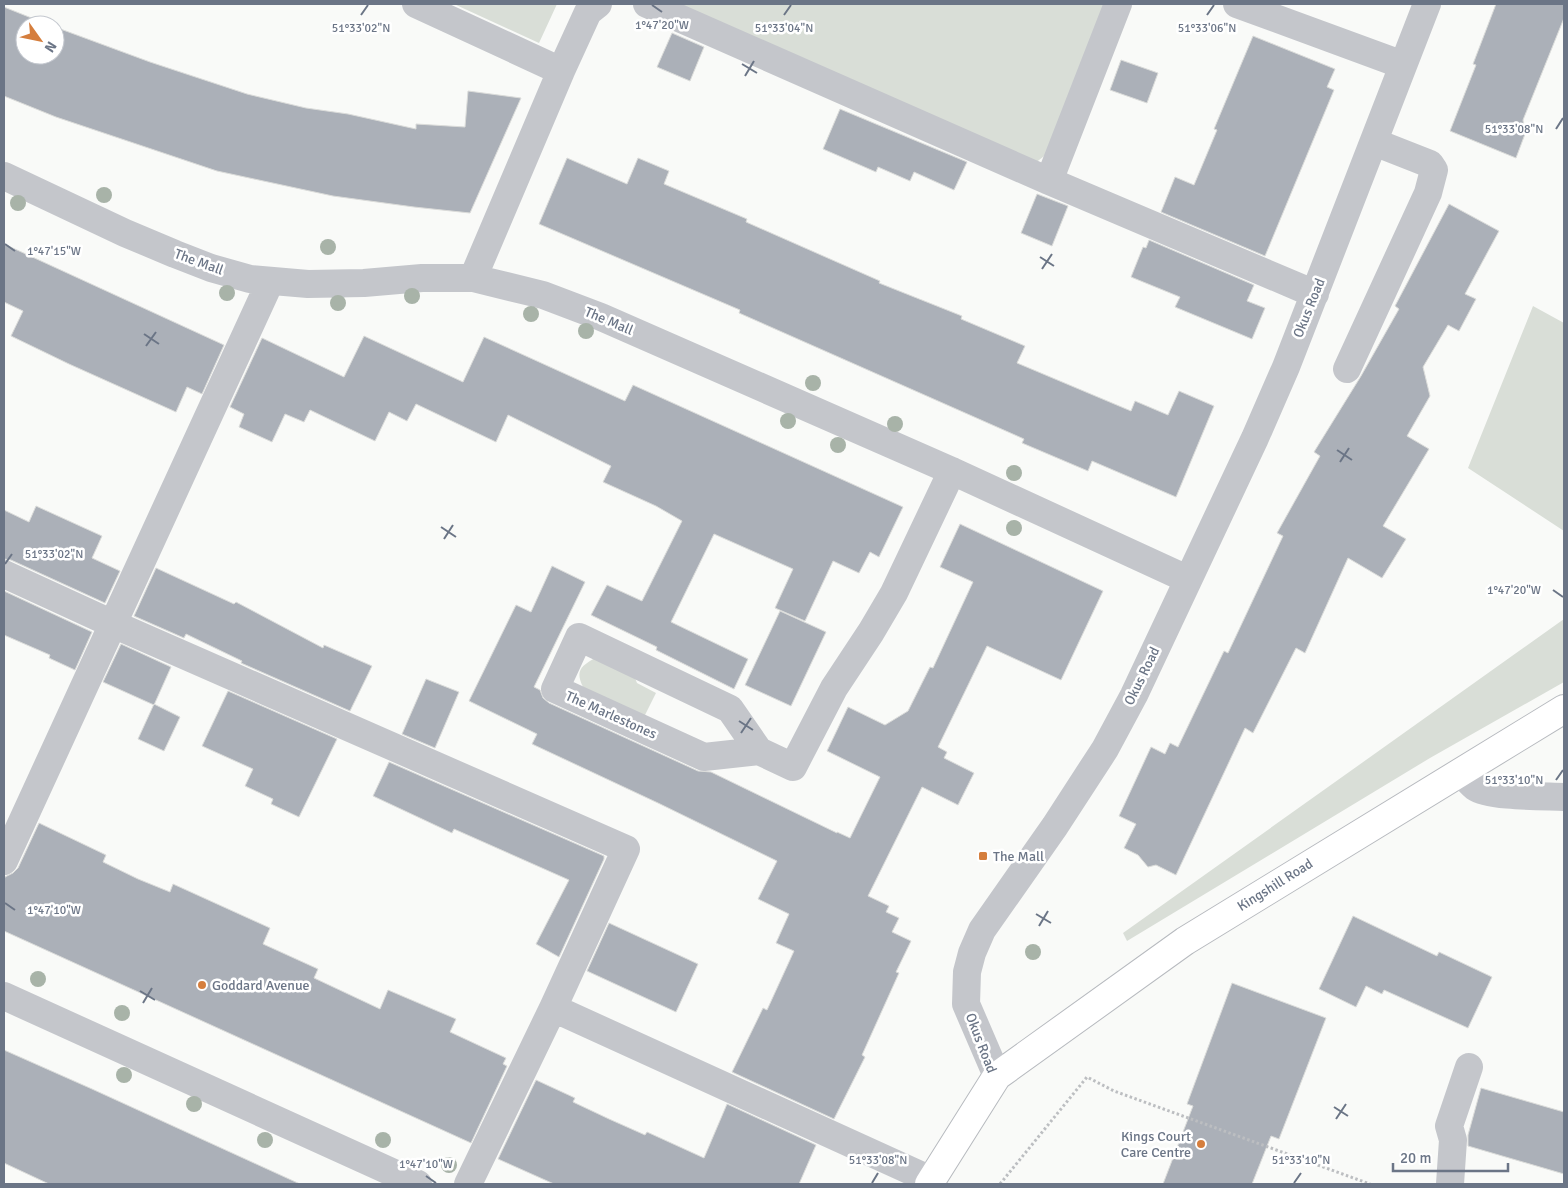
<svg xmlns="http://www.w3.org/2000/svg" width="1568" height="1188" font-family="Signika,sans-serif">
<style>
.green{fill:#d9ded7}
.building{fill:#abb0b8;stroke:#dbdcda}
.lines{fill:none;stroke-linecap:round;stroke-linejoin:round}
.major-casing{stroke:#b7babf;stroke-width:30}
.path{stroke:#bcbec1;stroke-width:3;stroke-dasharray:2.5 2.5;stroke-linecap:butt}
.minor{stroke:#c4c6cb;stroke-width:28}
.major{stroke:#fff;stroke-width:28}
.tree{fill:#a8b3a8}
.ticks{fill:none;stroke:#6b7586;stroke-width:2}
.poi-dot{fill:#d57e3d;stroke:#fff;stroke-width:2}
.labels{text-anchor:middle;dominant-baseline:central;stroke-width:5;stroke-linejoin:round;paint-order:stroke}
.street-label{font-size:14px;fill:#6b7586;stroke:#fff}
.poi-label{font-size:14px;fill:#6b7586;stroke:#fff;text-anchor:start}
.ticks-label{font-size:12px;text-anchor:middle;fill:#6b7586;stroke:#fff;stroke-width:5;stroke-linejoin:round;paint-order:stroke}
</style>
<rect width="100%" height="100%" fill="#f9faf8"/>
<path class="green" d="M 454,4 L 557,4 L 539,43 Z
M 677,4 L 1106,4 L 1048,153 L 1034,164 Z
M 1533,306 L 1564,323 L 1564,531 L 1468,468 Z
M 1564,619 L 1564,682 L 1430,758 L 1127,941 L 1123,933 Z
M 595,658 L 633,673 L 637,683 L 656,693 L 644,717 L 583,687 C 575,671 581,666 595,658 Z"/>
<path class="building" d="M 1496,4 L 1564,4 L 1564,18 L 1523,120 L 1525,134 L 1516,158 L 1450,131 L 1476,65 L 1473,64 Z
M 4,7 L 49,25 L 25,25 L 25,55 L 55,55 L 55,27 L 150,62 L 247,94 L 306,108 L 348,114 L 416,129 L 416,124 L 465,127 L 468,91 L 521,98 L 470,213 L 414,207 L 333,196 L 217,171 L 56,117 L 4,96 Z
M 672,33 L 704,47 L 690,81 L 657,67 Z
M 1253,36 L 1335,69 L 1327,87 L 1334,90 L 1265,256 L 1161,212 L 1175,177 L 1194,185 L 1217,130 L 1214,129 Z
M 1121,60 L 1158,73 L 1147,103 L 1110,90 Z
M 840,109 L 967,162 L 954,190 L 914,172 L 910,181 L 878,167 L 876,172 L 823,149 Z
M 567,158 L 627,184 L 638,158 L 669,171 L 664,184 L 747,219 L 746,222 L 880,281 L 879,283 L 962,316 L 961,319 L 1025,346 L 1017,363 L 1131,411 L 1135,401 L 1168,415 L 1179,391 L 1214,406 L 1176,497 L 1092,461 L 1088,471 L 1022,443 L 1024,439 L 739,313 L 740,310 L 539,224 Z
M 1037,194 L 1068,206 L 1052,246 L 1021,233 Z
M 1449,204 L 1499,231 L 1465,294 L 1476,299 L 1459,331 L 1448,325 L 1423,367 L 1430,396 L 1407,436 L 1429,449 L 1383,526 L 1406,539 L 1382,578 L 1348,558 L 1305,653 L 1296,648 L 1253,733 L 1245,728 L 1176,875 L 1156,865 L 1148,867 L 1138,855 L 1124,848 L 1136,824 L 1119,816 L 1151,747 L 1165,754 L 1170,743 L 1178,747 L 1224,651 L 1228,653 L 1283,536 L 1277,533 L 1320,456 L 1314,452 L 1361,376 L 1399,309 L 1395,306 Z
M 1149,240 L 1254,285 L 1247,301 L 1265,308 L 1252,339 L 1175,307 L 1180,297 L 1131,277 L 1143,247 L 1146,248 Z
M 4,244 L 224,345 L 202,394 L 187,387 L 176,412 L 69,364 L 11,336 L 23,311 L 4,302 Z
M 364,336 L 463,382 L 484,337 L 625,401 L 633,385 L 903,507 L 879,557 L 870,552 L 859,573 L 833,561 L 805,621 L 775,608 L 793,569 L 714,534 L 671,622 L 748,659 L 734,689 L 656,650 L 657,647 L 591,615 L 607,585 L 642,601 L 682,521 L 656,506 L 603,482 L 611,466 L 508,415 L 496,442 L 416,404 L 407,421 L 389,412 L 375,441 L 310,410 L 304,422 L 285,414 L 272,442 L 239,427 L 244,414 L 230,407 L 262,338 L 344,377 Z
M 36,506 L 102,536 L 92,558 L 120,571 L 105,603 L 11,560 L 4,559 L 4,510 L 29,522 Z
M 960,524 L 1103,591 L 1061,680 L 987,646 L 938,747 L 947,752 L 944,758 L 974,773 L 958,805 L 922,787 L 868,896 L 889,906 L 886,912 L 899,918 L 892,932 L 911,941 L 896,972 L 899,973 L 862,1055 L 865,1057 L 834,1119 L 732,1072 L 763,1008 L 767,1010 L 794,951 L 776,943 L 789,914 L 758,899 L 777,861 L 658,803 L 532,744 L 537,734 L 469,701 L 516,605 L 531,612 L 552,566 L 585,582 L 534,687 L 540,690 L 543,698 L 549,703 L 698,771 L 711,772 L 837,833 L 837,832 L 850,838 L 880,777 L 827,751 L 848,707 L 885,725 L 908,711 L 930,667 L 933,668 L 973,582 L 940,567 Z
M 156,568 L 234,604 L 236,602 L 323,648 L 324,645 L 372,666 L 350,711 L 241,663 L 242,661 L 186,634 L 184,638 L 134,616 Z
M 4,591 L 92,632 L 75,670 L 49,658 L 50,655 L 4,635 Z
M 780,611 L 826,632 L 791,706 L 745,685 Z
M 121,644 L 171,667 L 154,705 L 103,682 Z
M 426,679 L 459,692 L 435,748 L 402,734 Z
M 228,691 L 337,739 L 299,817 L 271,804 L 273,799 L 245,786 L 253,769 L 202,746 Z
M 154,704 L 180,717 L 164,751 L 138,739 Z
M 389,762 L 604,856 L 604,859 L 559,957 L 536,944 L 569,880 L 454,829 L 452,833 L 373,796 Z
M 39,823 L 106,855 L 103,862 L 138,879 L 170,892 L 173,884 L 270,928 L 263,944 L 318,969 L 314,978 L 380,1009 L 388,990 L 456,1019 L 450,1032 L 506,1058 L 503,1064 L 507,1066 L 471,1143 L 4,931 L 4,879 L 5,877 L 13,873 L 18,868 Z
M 1353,916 L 1437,956 L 1439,952 L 1492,977 L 1468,1028 L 1384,990 L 1382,994 L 1366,986 L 1356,1007 L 1319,989 Z
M 609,923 L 698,964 L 676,1012 L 587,971 Z
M 1232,983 L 1326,1018 L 1279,1139 L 1271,1136 L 1252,1184 L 1163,1184 L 1193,1106 L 1187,1104 Z
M 4,1050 L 92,1089 L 300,1184 L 49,1184 L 4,1163 Z
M 536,1080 L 575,1098 L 573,1102 L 609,1119 L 645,1135 L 647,1132 L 704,1158 L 727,1104 L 816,1145 L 799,1184 L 554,1184 L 498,1159 Z
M 1481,1088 L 1564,1112 L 1564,1174 L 1468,1146 L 1468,1135 Z"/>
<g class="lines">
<defs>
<path id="major" d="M 929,1184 L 997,1076 L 1185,941 L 1564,709"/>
</defs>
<use href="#major" class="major-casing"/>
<path class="path" d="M 1000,1184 L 1087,1077 L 1114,1091 L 1370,1184"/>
<path class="minor" d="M 416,4 L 561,71
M 647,4 L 1049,181 L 1315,294
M 1237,4 L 1403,65
M 4,176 L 125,233 L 175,254 L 211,268 L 250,279 L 308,284 L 364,283 L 422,278 L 473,278 L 543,295 L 601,317 L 952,471 L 1187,579
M 1049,181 L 1118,4
M 473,278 L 561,71 L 588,12 L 598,4
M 1347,369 L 1428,193 L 1434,170 L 1430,164 L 1374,142
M 4,574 L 113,624 L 626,849 L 553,1008 L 468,1184
M 759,751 L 704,757 L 555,689 L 579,637 L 730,709 L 759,751 L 793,767 L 834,688 L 871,632 L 894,593 L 952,471
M 1461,772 C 1465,777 1470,783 1475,787 C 1489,797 1545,796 1564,797
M 4,861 L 270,282
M 4,996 L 418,1184
M 553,1008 L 931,1180
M 997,1076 L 966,1004 L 967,972 L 972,953 L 982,930 L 1055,826 L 1105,749 L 1134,695 L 1255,438 L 1286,367 L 1427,4
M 1450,1184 L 1453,1140 L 1449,1126 L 1469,1067"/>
<use href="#major" class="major"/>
</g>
<g class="tree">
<circle cx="104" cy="195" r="8"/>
<circle cx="18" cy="203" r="8"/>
<circle cx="328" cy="247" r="8"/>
<circle cx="227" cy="293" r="8"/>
<circle cx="412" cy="296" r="8"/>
<circle cx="338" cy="303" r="8"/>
<circle cx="531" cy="314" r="8"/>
<circle cx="586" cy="331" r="8"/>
<circle cx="813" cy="383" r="8"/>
<circle cx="788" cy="421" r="8"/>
<circle cx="895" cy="424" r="8"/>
<circle cx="838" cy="445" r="8"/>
<circle cx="1014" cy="473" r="8"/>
<circle cx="1014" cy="528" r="8"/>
<circle cx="1033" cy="952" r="8"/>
<circle cx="38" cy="979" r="8"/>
<circle cx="122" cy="1013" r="8"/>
<circle cx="124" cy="1075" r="8"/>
<circle cx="194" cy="1104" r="8"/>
<circle cx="265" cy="1140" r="8"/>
<circle cx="383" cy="1140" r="8"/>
<circle cx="449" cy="1165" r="8"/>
</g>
<path class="ticks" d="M 652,5 L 662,12M 361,15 L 368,5M 784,15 L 791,5M 1207,15 L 1214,5M 742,64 L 757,73M 745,76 L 754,61M 1556,129 L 1563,118M 5,244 L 15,251M 1040,257 L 1054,266M 1042,269 L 1052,254M 144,334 L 159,344M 146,346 L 156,332M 1337,450 L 1352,460M 1340,462 L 1349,448M 441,527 L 456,537M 444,539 L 453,525M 5,564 L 12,554M 1553,590 L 1563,597M 739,721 L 753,730M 741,733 L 751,718M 1556,780 L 1563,770M 5,903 L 15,910M 1036,914 L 1051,923M 1039,926 L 1048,911M 140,991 L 155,1000M 143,1003 L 152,988M 1334,1107 L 1348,1116M 1336,1119 L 1346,1104M 426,1176 L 436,1183M 872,1183 L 878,1173M 1294,1183 L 1301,1173"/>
<g class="poi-dot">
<rect x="978" y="851" width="10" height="10" rx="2.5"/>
<circle cx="202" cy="985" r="5"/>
<circle cx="1201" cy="1144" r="5"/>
</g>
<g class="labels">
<g class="street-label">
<text transform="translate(199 262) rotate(20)">The Mall</text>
<text transform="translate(1309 308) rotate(-68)">Okus Road</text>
<text transform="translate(609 321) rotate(23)">The Mall</text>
<text transform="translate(1142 676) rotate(-64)">Okus Road</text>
<text transform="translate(611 715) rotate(24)">The Marlestones</text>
<text transform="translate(1275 885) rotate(-32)">Kingshill Road</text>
<text transform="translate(981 1043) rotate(69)">Okus Road</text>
</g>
<g class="poi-label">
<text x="993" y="856">The Mall</text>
<text x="212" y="985">Goddard Avenue</text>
<text x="1191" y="1136" text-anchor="end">Kings Court<tspan x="1191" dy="16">Care Centre</tspan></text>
</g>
</g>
<g class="ticks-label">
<text x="662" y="29">1°47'20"W</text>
<text x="784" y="32">51°33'04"N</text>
<text x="1207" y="32">51°33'06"N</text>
<text x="361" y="32">51°33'02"N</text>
<text x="1514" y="133">51°33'08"N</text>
<text x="54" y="255">1°47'15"W</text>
<text x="54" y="558">51°33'02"N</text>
<text x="1514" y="594">1°47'20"W</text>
<text x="1514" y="784">51°33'10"N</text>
<text x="54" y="914">1°47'10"W</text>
<text x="878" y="1164">51°33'08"N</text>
<text x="1301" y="1164">51°33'10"N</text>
<text x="426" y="1168">1°47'10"W</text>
</g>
<rect width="1568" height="1188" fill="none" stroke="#6b7586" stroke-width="10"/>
<g transform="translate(40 40) rotate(123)"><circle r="24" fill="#ffffff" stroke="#c4c8cf"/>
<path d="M0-4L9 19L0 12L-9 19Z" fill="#d57e3d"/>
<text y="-8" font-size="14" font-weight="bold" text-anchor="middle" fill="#6b7586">N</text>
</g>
<path d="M1393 1163v8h115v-8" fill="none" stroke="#6b7586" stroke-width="2.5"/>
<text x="1400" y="1163" font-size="15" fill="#6b7586" stroke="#ffffff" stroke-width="4" paint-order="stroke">20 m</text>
</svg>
